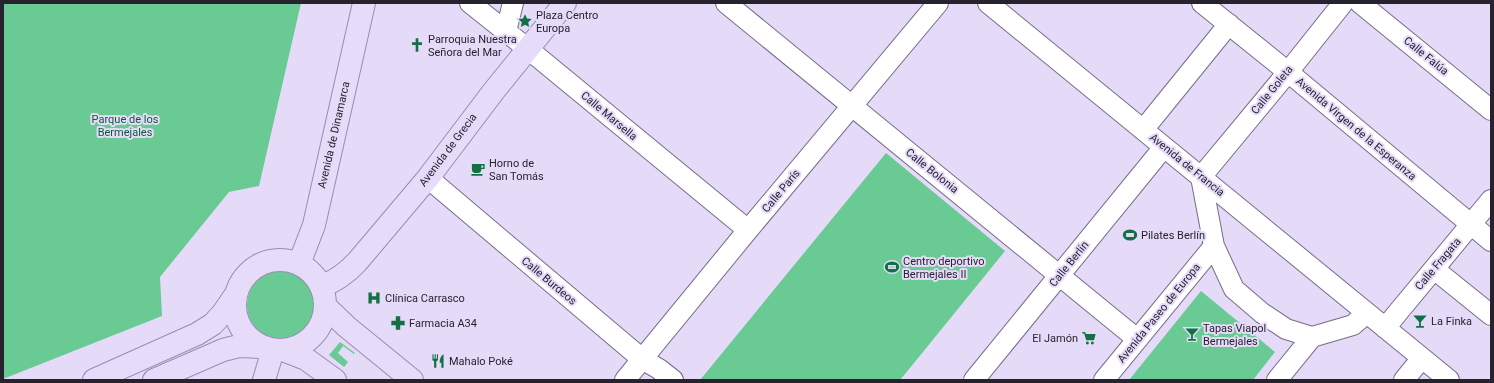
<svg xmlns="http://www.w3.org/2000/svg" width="1494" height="383" font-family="Roboto,sans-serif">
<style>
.green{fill:#69cb93}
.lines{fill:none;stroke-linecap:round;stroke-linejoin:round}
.minor-casing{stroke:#766d87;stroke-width:22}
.major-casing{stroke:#988cb0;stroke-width:24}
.minor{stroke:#fff;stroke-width:20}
.major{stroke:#e6dcfa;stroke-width:22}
.labels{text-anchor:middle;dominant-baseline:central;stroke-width:4;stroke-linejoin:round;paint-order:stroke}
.poi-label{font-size:11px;fill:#27232e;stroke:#e5dbf9;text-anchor:start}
.street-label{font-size:11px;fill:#27232e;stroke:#e5dbf9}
.park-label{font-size:11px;fill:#0c5935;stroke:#e5dbf9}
</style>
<rect width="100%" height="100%" fill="#e5dbf9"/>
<path class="green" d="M 3,3 L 301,3 L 259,186 L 229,192 L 160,277 L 162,316 L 3,379 Z
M 886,153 L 1005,251 L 914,363 L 900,380 L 700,380 Z
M247 305a34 34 0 1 1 68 0a34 34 0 1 1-68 0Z
M 1201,291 L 1275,352 L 1253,380 L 1129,380 Z
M 340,342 L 355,353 L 354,354 L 343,346 L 338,353 L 348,362 L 344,367 L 329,355 Z"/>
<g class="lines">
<defs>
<path id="minor" d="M 470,3 L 528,49 L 748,230
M 726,3 L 1137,339
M 988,3 L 1449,380
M 1202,3 L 1288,72 L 1491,241
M 1343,3 L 1288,72 L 1201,177 L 1214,246 L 1234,289 L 1262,313 L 1286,329 L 1312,337 L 1353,325 L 1367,313
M 1360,3 L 1491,110
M 506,31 L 513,3
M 1143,130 L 1229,24
M 428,178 L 642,359 L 659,369 L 673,380
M 1434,269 L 1491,315
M 1385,328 L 1491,200
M 625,380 L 748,230 L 938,3
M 974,380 L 1164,147
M 1104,380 L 1214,246
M 1277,380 L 1312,337
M 1404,380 L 1422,358"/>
<path id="major" d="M235 305a45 45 0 1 1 90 0a45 45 0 1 1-90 0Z
M 299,264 L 314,225 L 364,3
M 321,287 C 336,280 346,274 357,262 L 428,178 L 493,92 L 565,3
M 325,306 L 347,327 L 412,380
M 283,350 L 306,359 L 335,380
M 94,380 L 197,334 L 213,324 L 223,313 L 236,294
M 154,380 L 223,350 L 239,346 L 262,347
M 264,380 L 273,350"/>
</defs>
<use href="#minor" class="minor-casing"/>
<use href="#major" class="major-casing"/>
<use href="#minor" class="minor"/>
<use href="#major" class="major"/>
</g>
<defs>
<symbol id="sight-bare" viewBox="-9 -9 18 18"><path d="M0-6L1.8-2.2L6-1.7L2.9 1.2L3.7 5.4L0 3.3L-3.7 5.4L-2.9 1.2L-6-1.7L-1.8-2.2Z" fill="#137045" stroke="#e5dbf9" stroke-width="2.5" paint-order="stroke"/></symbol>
<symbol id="church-bare" viewBox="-9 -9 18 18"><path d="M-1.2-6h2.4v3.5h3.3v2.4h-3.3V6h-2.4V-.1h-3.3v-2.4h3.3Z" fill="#137045" stroke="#e5dbf9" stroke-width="2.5" paint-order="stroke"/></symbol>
<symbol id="cafe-bare" viewBox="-9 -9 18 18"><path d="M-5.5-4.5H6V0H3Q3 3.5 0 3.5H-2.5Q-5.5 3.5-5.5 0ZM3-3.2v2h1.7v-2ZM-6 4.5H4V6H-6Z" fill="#137045" stroke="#e5dbf9" stroke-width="2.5" paint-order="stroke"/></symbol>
<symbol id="stadium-bare" viewBox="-9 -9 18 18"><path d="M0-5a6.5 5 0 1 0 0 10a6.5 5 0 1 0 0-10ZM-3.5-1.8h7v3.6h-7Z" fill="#137045" stroke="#e5dbf9" stroke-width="2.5" paint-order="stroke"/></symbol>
<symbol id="hospital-bare" viewBox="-9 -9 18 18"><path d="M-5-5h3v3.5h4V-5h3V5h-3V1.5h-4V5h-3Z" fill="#137045" stroke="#e5dbf9" stroke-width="2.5" paint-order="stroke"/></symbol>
<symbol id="bar-bare" viewBox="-9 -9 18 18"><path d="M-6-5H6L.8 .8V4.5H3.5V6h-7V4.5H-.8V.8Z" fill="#137045" stroke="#e5dbf9" stroke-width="2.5" paint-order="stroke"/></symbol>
<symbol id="pharmacy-bare" viewBox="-9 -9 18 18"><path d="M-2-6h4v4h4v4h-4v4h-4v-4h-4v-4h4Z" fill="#137045" stroke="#e5dbf9" stroke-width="2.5" paint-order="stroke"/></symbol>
<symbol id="supermarket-bare" viewBox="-9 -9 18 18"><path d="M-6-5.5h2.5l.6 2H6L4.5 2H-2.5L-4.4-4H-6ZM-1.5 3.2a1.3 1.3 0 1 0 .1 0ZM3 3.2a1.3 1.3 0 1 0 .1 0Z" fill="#137045" stroke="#e5dbf9" stroke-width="2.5" paint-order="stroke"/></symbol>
<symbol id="restaurant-bare" viewBox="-9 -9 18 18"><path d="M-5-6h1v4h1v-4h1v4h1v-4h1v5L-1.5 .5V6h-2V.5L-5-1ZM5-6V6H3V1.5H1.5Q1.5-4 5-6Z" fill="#137045" stroke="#e5dbf9" stroke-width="2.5" paint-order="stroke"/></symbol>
</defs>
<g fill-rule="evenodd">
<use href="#sight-bare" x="515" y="11" width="20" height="20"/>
<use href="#church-bare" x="407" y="35" width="20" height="20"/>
<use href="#cafe-bare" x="468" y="159" width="20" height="20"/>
<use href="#stadium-bare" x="1120" y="225" width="20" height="20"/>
<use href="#stadium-bare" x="882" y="257" width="20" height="20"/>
<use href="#hospital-bare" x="364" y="288" width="20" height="20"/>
<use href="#bar-bare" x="1410" y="311" width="20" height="20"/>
<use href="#pharmacy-bare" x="388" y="313" width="20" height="20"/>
<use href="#bar-bare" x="1182" y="324" width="20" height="20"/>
<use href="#supermarket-bare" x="1079" y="328" width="20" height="20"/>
<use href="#restaurant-bare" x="428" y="351" width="20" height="20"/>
</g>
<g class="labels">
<g class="poi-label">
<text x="536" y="15">Plaza Centro<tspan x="536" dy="13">Europa</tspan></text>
<text x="428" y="39">Parroquia Nuestra<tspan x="428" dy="13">Señora del Mar</tspan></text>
<text x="489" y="163">Horno de<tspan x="489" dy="13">San Tomás</tspan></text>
<text x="1141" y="235">Pilates Berlín</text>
<text x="903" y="261">Centro deportivo<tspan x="903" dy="13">Bermejales II</tspan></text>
<text x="385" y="298">Clínica Carrasco</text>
<text x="1431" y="321">La Finka</text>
<text x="409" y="323">Farmacia A34</text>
<text x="1203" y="328">Tapas Viapol<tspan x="1203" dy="13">Bermejales</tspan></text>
<text x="1078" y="338" text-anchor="end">El Jamón</text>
<text x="449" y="361">Mahalo Poké</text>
</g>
<g class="street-label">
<text transform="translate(1426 56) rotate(39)">Calle Falúa</text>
<text transform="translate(1272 90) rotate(-51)">Calle Goleta</text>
<text transform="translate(609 116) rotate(40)">Calle Marsella</text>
<text transform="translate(1356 129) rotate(40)">Avenida Virgen de la Esperanza</text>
<text transform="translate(334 135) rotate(-77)">Avenida de Dinamarca</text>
<text transform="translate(448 150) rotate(-53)">Avenida de Grecia</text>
<text transform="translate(1187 165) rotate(39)">Avenida de Francia</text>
<text transform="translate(932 171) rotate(39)">Calle Bolonia</text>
<text transform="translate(781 191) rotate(-50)">Calle París</text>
<text transform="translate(1069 264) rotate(-51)">Calle Berlín</text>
<text transform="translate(1438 264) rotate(-50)">Calle Fragata</text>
<text transform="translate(549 281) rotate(40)">Calle Burdeos</text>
<text transform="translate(1159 313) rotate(-51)">Avenida Paseo de Europa</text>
</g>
<g class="park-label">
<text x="125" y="119">Parque de los<tspan x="125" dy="13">Bermejales</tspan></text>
</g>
</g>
<rect width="1494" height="383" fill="none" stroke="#27232e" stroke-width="8"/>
</svg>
